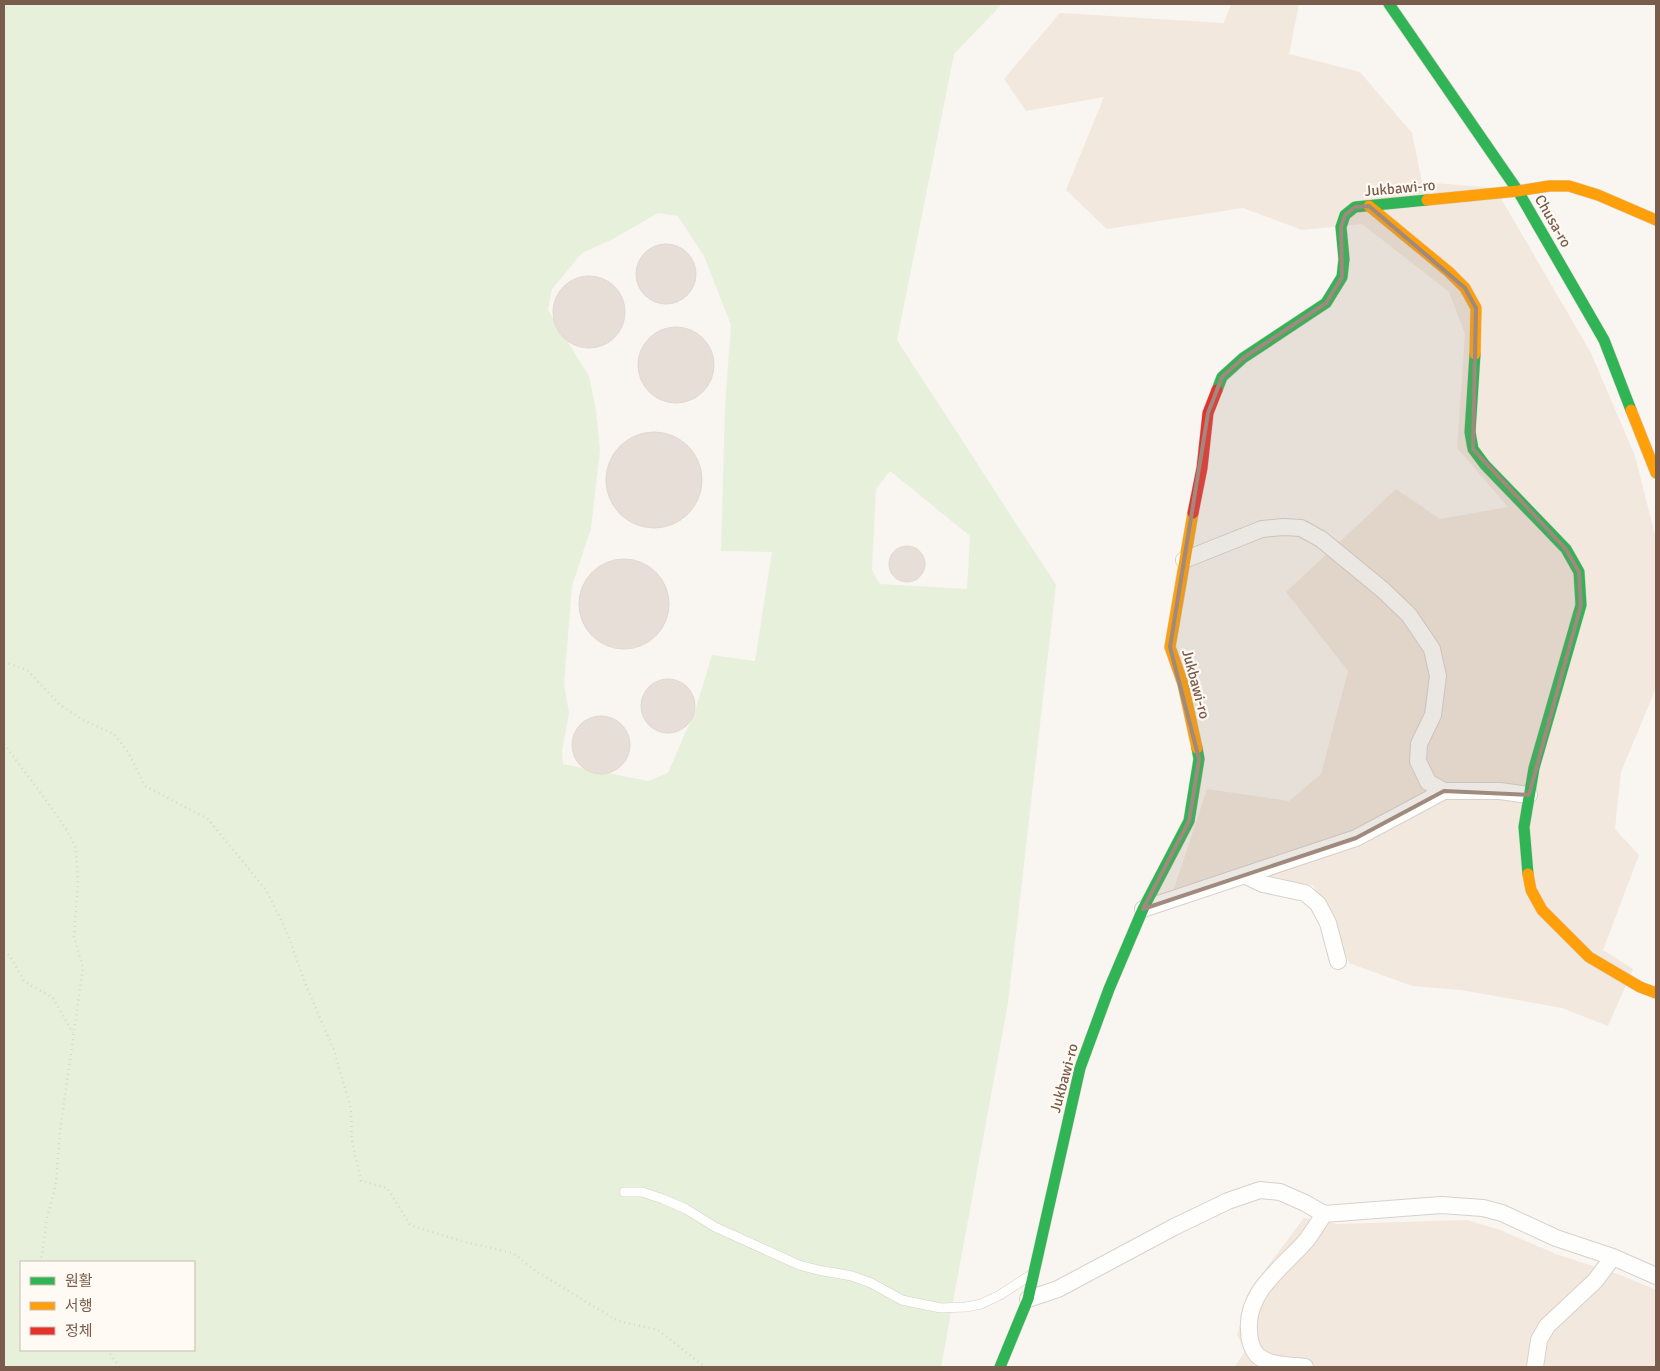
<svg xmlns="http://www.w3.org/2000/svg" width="1660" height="1371" font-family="Signika,'Noto Sans KR',sans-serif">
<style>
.residential{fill:#f2e8de}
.green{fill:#e7f0db;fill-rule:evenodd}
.building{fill:#e6ded7;stroke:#e2d8d2}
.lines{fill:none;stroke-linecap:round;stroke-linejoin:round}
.lane-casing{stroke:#d7d1cb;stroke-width:10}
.street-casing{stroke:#d7d1cb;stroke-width:18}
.fast-casing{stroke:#d9d2cb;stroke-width:12}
.slow-casing{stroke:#d9d2cb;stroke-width:12}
.jam-casing{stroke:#d9d2cb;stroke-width:12}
.path{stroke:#dcd5d0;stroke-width:2.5;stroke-dasharray:1 4;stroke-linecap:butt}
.lane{stroke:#fefefd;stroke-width:9}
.street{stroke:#fefefd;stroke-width:16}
.fast{stroke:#30b455;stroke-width:11}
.slow{stroke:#ff9f0a;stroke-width:11}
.jam{stroke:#e5322d;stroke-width:11}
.marked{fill:#9f8a7d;fill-opacity:0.2;stroke:#9f8a7d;stroke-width:4;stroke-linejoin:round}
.labels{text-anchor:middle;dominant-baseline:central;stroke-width:4.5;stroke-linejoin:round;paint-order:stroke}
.street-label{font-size:15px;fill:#7a5c4d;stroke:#fffaf3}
</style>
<rect width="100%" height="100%" fill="#f9f5f0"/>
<path class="residential" d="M 1231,4 L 1299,4 L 1289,54 L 1360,72 L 1412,133 L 1422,182 L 1495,188 L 1591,353 L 1635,456 L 1656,539 L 1656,688 L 1621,772 L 1615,829 L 1639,855 L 1603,950 L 1633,969 L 1608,1026 L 1562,1008 L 1461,990 L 1412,986 L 1349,963 L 1313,885 L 1275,880 L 1242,870 L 1174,889 L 1207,789 L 1289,801 L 1321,774 L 1348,671 L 1286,592 L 1396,489 L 1440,519 L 1508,507 L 1457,448 L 1465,334 L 1449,292 L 1362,224 L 1302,230 L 1243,208 L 1107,229 L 1066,190 L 1104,97 L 1026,111 L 1004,79 L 1060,13 L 1224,23 Z
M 1304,1218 L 1337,1224 L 1467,1220 L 1500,1230 L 1556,1254 L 1623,1276 L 1656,1290 L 1656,1367 L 1235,1367 L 1245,1351 L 1237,1335 L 1249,1291 Z"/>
<path class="green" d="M 4,4 L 1002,4 L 954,54 L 897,340 L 1056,585 L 1008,1003 L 941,1367 L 4,1367 ZM 658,213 L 678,216 L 704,256 L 731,325 L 725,407 L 721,551 L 772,552 L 755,661 L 712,655 L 696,708 L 668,773 L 648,781 L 563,764 L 562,751 L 569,713 L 564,684 L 572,586 L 591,528 L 600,451 L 596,410 L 589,376 L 548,310 L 552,289 L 582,253 L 613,239 ZM 890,471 L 970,536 L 967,589 L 880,584 L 872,570 L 876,489 ZM 21,1262 L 194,1262 L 194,1350 L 21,1350 Z"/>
<path class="building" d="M636 274a30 30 0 1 1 60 0a30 30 0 1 1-60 0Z
M553 312a36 36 0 1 1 72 0a36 36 0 1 1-72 0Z
M638 365a38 38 0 1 1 76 0a38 38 0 1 1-76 0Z
M606 480a48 48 0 1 1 96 0a48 48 0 1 1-96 0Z
M889 564a18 18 0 1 1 36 0a18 18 0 1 1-36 0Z
M579 604a45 45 0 1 1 90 0a45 45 0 1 1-90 0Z
M641 706a27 27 0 1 1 54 0a27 27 0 1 1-54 0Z
M572 745a29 29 0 1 1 58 0a29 29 0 1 1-58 0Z"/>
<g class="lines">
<defs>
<path id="lane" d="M 624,1192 L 642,1192 L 663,1199 L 686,1209 L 715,1227 L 799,1265 L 818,1270 L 852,1276 L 871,1283 L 902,1300 L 916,1303 L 941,1308 L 966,1307 L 981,1304 L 1000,1295 L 1029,1276"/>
<path id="street" d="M 1184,560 L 1262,529 L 1283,527 L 1301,528 L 1321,539 L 1383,590 L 1409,615 L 1432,649 L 1438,676 L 1433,715 L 1419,744 L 1418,761 L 1428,782 L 1444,791
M 1244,875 L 1263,884 L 1305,893 L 1318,904 L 1328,923 L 1338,961
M 1143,909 L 1356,838 L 1444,791 L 1500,791 L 1529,795
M 1028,1299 L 1058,1289 L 1174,1227 L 1228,1201 L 1260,1190 L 1280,1192 L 1305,1203 L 1324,1214 L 1441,1205 L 1483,1208 L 1502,1213 L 1556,1238 L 1613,1257 L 1656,1276
M 1305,1367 C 1291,1365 1268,1366 1257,1355 C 1251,1348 1249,1339 1249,1330 C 1246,1292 1282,1268 1305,1242 C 1312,1234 1318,1223 1324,1214
M 1535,1367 L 1539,1340 L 1547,1326 L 1595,1281 L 1613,1257"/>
<path id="fast" d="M 1389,4 L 1518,191 L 1604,340 L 1631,410
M 1475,354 L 1470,432 L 1473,449 L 1485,465 L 1566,549 L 1579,572 L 1581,605 L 1534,768 L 1524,827 L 1528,874
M 1217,390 L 1222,377 L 1243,358 L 1326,303 L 1342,277 L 1344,259 L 1341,227 L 1345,215 L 1355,207 L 1427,200
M 1000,1367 L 1028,1299 L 1080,1068 L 1109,989 L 1143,909 L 1189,821 L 1199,759 L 1197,748"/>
<path id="slow" d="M 1427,200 L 1518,191 L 1549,186 L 1569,186 L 1598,195 L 1656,220
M 1369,206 L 1449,272 L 1465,288 L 1476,308 L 1475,354
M 1631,410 L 1656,473
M 1193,513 L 1170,647 L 1183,684 L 1197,748
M 1528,874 L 1531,890 L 1542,910 L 1589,957 L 1640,987 L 1656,993"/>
<path id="jam" d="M 1193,513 L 1202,468 L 1208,413 L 1217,390"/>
</defs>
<use href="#lane" class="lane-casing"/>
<use href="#street" class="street-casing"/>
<use href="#fast" class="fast-casing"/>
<use href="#slow" class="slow-casing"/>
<use href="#jam" class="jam-casing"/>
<path class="path" d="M 4,662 L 27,670 L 60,705 L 83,720 L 114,734 L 128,752 L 145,786 L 208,819 L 266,890 L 286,930 L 307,988 L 334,1050 L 351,1109 L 352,1141 L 361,1181 L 387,1188 L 410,1225 L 461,1241 L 513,1253 L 537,1272 L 618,1321 L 658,1330 L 705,1367
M 4,744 L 46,800 L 66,829 L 76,848 L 78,883 L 74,937 L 83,968 L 60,1131 L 56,1184 L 47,1218 L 41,1262
M 4,951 L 10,956 L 24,981 L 53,998 L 73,1033
M 107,1350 L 120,1367"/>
<use href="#lane" class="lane"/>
<use href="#street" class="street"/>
<use href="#fast" class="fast"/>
<use href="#slow" class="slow"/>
<use href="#jam" class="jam"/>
</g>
<path class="marked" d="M 1369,206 L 1465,288 L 1476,308 L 1473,449 L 1566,549 L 1579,572 L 1581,605 L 1529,795 L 1444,791 L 1356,838 L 1143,909 L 1189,821 L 1199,759 L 1170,647 L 1208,413 L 1222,377 L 1243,358 L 1326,303 L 1342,277 L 1341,227 L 1345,215 L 1355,207 Z"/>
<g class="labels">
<g class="street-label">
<text transform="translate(1400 188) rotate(-5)">Jukbawi-ro</text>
<text transform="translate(1553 221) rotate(60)">Chusa-ro</text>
<text transform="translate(1196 684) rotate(75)">Jukbawi-ro</text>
<text transform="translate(1064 1078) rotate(-75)">Jukbawi-ro</text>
</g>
</g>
<rect width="1660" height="1371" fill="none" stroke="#7a5c4d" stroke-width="10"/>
<rect x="20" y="1261" width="175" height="90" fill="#fffaf3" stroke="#cabbb1"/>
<rect x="30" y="1277" width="25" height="8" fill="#30b455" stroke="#cabbb1"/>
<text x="65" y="1286" font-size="15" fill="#7a5c4d">원활</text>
<rect x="30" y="1302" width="25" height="8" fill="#ff9f0a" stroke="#cabbb1"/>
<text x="65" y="1311" font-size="15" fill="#7a5c4d">서행</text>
<rect x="30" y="1327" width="25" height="8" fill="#e5322d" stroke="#cabbb1"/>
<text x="65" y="1336" font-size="15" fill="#7a5c4d">정체</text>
</svg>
